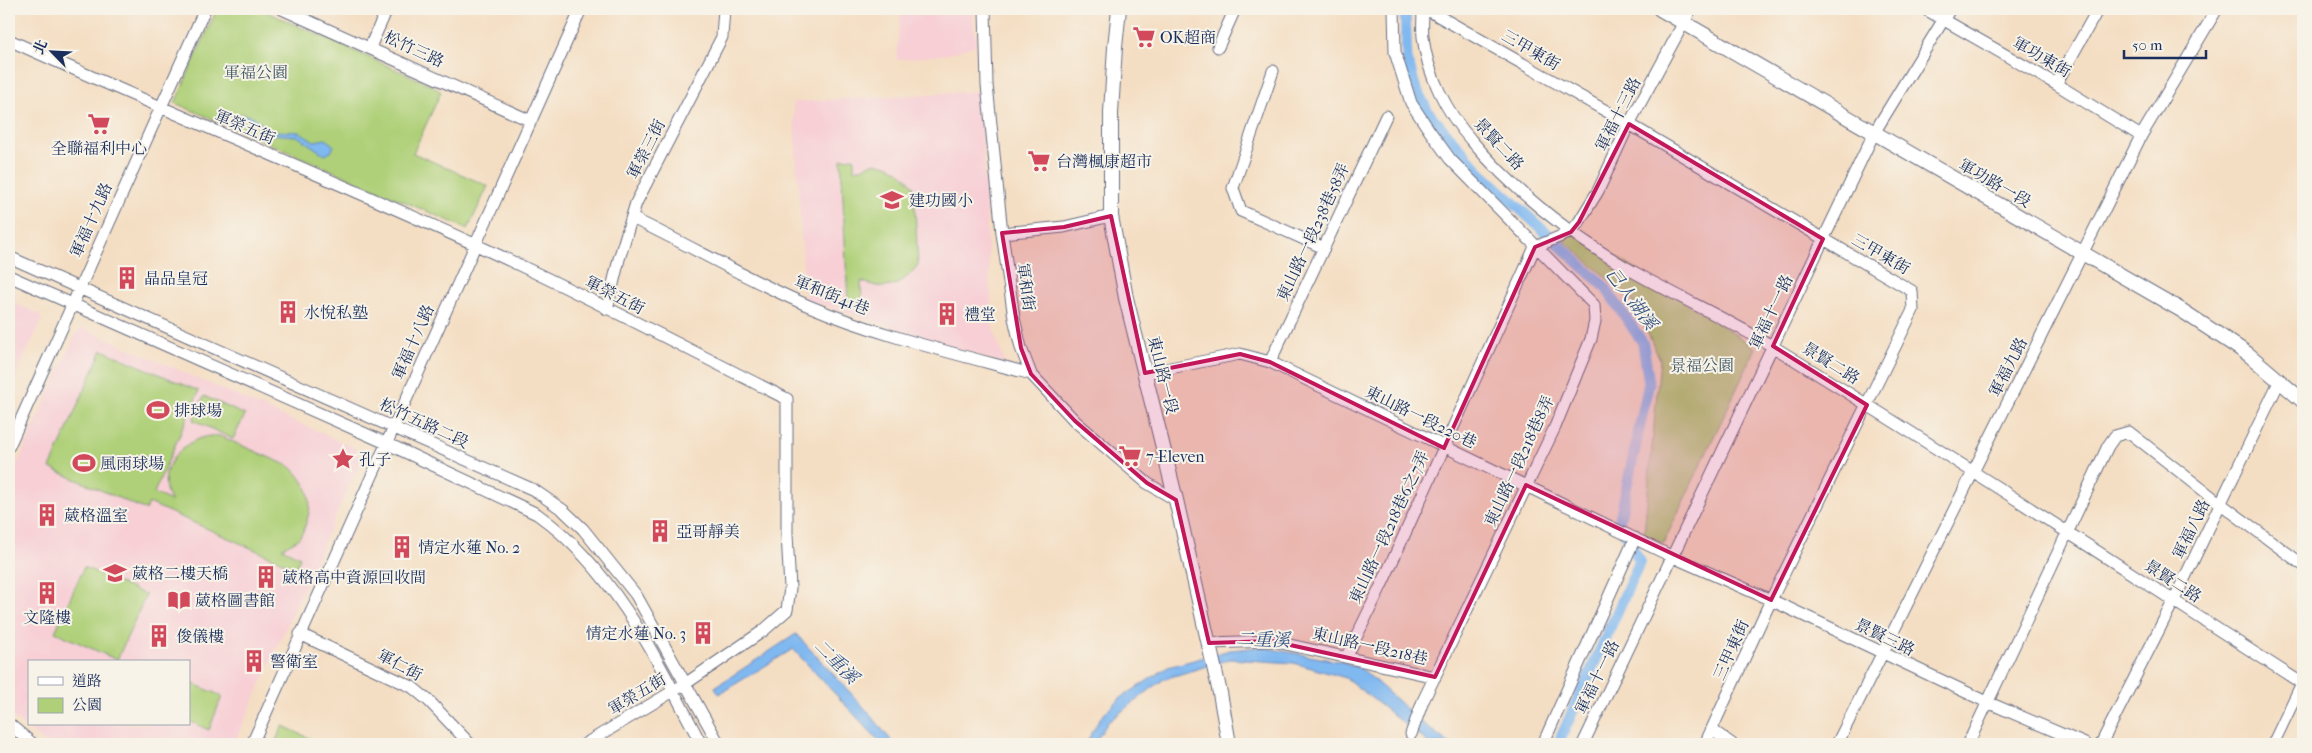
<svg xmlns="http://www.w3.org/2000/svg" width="2312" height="753" font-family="'IM FELL French Canon','Noto Serif TC',serif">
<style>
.built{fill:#f7cfd5;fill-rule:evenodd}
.green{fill:#afd078;stroke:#65806b}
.water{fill:#80b8f0;stroke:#4e74a7}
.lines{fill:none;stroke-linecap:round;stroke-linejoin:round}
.canal{stroke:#80b8f0;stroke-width:11}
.minor-casing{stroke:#676c81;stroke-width:13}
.major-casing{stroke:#676c81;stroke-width:16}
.minor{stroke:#fff;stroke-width:11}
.major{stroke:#fff;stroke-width:14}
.marked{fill:#c2185b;fill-opacity:0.2;stroke:#c2185b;stroke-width:4;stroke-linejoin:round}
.labels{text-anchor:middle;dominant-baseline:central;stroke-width:4;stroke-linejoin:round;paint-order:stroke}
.poi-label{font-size:16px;fill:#1b2f5e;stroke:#f7f3e8;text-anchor:start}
.street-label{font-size:16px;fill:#1b2f5e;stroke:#f7f3e8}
.park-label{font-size:16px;fill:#405764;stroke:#f7f3e8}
.water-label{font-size:18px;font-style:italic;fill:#345182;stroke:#f7f3e8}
</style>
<rect width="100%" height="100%" fill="#f7f3e8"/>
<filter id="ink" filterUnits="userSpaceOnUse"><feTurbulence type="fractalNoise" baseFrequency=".02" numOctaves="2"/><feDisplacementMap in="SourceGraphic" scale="10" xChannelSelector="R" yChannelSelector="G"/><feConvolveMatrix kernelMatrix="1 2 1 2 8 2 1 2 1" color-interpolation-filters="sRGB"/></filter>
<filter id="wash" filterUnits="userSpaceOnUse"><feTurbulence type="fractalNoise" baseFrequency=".0096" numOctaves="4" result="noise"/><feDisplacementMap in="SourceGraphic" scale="20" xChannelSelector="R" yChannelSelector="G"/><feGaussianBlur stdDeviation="1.12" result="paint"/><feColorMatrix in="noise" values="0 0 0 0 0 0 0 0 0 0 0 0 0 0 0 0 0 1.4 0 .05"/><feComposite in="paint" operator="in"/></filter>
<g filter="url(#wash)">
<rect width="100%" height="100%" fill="#f4dec3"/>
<path class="built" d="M 901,9 L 972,9 L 976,45 L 950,54 L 896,60 Z
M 980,91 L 992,324 L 1005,364 L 805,299 L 793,102 Z
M 9,300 L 39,314 L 42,320 L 9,389 Z
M 83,328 L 355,448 L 361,459 L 234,744 L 46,744 L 9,714 L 9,482 L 76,333 ZM 29,662 L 189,662 L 189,724 L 29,724 Z"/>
<path class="green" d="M 217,9 L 260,9 L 433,86 L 441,92 L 413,153 L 488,186 L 468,229 L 175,103 Z
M 854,158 L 854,170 C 862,169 869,163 878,163 C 892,164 908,176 914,188 L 918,265 C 900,287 888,292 861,281 L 862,303 L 848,303 L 841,159 Z
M 1563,226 L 1570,227 L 1756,348 L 1663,544 L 1644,534 L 1660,359 L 1632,300 L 1562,239 L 1559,231 Z
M 102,350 L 199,391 L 154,493 L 171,501 C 151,470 187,432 220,436 L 291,467 C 307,483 314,498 307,520 C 305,525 304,531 301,535 C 297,542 288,544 282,548 L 300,557 L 296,568 L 149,503 L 146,510 L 50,468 Z
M 204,396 L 245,415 L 233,439 L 193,420 Z
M 84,567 L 146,595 L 117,660 L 55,632 Z
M 189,682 L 222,696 L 209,730 L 189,721 Z
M 283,726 L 322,744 L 274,744 Z"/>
<path class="water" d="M 241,114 L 254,117 L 269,131 L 300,132 L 314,141 L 326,139 L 334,146 L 331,152 L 325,155 L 297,136 L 269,134 L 256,122 L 239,117 Z
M 796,634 L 870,714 L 894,744 L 882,744 L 793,649 L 719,694 L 715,687 Z
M 1260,647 L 1343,662 L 1362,669 L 1421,722 L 1450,744 L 1430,744 L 1346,678 L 1294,663 L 1230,659 L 1164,679 L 1108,722 L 1094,744 L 1086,744 L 1100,718 L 1118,700 L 1168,667 L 1230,650 Z"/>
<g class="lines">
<path class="canal" d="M 1405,9 L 1407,59 L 1415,86 L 1428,112 L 1482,174 L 1605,287 L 1643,343 L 1649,383 L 1619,523 L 1640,561 L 1558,744"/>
</g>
</g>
<g filter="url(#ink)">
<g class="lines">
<defs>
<path id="minor" d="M 282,9 L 531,121
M 985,9 L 987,85 L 1002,233 L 1014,318 L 1021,348 L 1031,374 L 1075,421 L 1147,483 L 1176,500
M 1394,9 L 1395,52 L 1411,103 L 1429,130 L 1450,159 L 1594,305 L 1595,321 L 1591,339 L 1555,427 L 1423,701 L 1411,734
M 1423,9 C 1423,18 1422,28 1423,37 C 1427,74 1447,113 1471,140 C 1514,191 1568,233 1625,267 C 1675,296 1728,319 1777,349 C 1954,457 2128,572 2303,684
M 1426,9 L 1629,124 L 1912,291 L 1913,310 L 1771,600 L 1705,744
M 1925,9 L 2056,84 L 2141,136
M 9,40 C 163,110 320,174 474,244 C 580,292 683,347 787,399 L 787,534 L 790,588 L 787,610 L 763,631 L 685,684 L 585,744
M 370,47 L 387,9
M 1218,47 L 1235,9
M 1273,71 L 1233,188 L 1241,211 L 1324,248
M 2056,84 L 2098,9
M 632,218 C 691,246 748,280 809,306 C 880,336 957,354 1031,374
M 1002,233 L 1064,227 L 1111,216
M 1535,247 L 1571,232 L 1579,222 L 1598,191 L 1629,124 L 1691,9
M 9,257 L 534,490 L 563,510 L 583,529 L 636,595 L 719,744
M 9,276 L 386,443 L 537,514 C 615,570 658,661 701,744
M 607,309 L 619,259 L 636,203 L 722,37 L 724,9
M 1270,362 L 1386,116
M 1145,373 L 1240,354 L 1270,362 L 1673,557 L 1771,600 L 1987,702 L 2085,744
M 9,446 L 205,9
M 300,634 L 412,687 L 429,701 L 470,744
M 1209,643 L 1272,641 L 1435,677
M 1347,656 L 1382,584 L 1535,247
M 9,724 L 33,744
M 1712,730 L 1732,744
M 252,744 L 581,9
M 1543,744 L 1635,538
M 1583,744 L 1874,133 L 1950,9
M 1837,744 L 2141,136 L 2217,9
M 1968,744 L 2108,446 L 2115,436 L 2129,432 L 2221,504 L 2303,565
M 2101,744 L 2174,600 L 2280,380
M 2273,744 L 2303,681"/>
<path id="major" d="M 1119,9 L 1115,47 L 1111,113 L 1111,216 L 1126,298 L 1176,500 L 1220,693 L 1229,744
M 1660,9 L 2181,310 L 2248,354 L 2303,401"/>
</defs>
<use href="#minor" class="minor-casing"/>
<use href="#major" class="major-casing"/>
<use href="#minor" class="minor"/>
<use href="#major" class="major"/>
</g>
</g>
<path class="marked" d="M 1629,124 L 1823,239 L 1773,346 L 1867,405 L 1771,600 L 1526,485 L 1435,677 L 1272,641 L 1209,643 L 1176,500 L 1147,483 L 1075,421 L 1031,374 L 1021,348 L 1002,233 L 1064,227 L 1111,216 L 1145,373 L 1240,354 L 1270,362 L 1444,448 L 1535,247 L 1571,232 L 1579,222 Z"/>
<defs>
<symbol id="supermarket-bare" viewBox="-9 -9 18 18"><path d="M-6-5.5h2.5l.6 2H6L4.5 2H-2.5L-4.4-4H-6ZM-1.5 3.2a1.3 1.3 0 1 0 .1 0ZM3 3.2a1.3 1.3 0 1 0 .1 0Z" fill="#d1495b" stroke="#f7f3e8" stroke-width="2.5" paint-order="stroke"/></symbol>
<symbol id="school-bare" viewBox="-9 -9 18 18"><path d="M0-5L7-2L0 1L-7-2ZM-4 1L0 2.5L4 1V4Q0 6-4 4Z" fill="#d1495b" stroke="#f7f3e8" stroke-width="2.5" paint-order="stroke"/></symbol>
<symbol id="building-bare" viewBox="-9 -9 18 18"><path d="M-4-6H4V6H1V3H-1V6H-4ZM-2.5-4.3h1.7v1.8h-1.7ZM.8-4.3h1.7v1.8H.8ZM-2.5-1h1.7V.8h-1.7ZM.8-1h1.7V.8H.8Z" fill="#d1495b" stroke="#f7f3e8" stroke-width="2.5" paint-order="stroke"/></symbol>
<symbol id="stadium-bare" viewBox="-9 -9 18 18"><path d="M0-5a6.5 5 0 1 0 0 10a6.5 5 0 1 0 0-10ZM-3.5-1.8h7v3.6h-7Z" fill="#d1495b" stroke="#f7f3e8" stroke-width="2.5" paint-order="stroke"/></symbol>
<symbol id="sight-bare" viewBox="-9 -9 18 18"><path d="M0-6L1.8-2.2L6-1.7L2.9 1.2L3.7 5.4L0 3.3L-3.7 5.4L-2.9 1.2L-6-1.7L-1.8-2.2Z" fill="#d1495b" stroke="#f7f3e8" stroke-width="2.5" paint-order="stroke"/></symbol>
<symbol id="university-bare" viewBox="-9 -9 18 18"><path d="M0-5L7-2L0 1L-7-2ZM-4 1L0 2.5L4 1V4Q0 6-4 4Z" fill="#d1495b" stroke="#f7f3e8" stroke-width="2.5" paint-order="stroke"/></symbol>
<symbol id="library-bare" viewBox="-9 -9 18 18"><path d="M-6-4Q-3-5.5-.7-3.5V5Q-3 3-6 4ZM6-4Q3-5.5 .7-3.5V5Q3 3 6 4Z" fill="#d1495b" stroke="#f7f3e8" stroke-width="2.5" paint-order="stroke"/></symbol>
</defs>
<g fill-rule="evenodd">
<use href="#supermarket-bare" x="1128" y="21" width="32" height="32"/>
<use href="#supermarket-bare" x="83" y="108" width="32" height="32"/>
<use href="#supermarket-bare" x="1023" y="145" width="32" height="32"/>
<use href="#school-bare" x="876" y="184" width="32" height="32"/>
<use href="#building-bare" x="111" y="262" width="32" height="32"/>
<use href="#building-bare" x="272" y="296" width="32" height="32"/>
<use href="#building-bare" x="931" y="298" width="32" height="32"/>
<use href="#stadium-bare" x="142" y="394" width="32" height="32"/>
<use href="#supermarket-bare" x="1114" y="440" width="32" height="32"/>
<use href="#sight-bare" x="327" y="443" width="32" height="32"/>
<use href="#stadium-bare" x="68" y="447" width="32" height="32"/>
<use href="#building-bare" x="31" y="499" width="32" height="32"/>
<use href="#building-bare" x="644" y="515" width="32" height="32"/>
<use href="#building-bare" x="386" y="531" width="32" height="32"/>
<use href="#university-bare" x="99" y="557" width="32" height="32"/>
<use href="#building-bare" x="250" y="561" width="32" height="32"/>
<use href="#building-bare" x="31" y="577" width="32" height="32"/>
<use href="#library-bare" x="163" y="584" width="32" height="32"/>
<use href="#building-bare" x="687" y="617" width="32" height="32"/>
<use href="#building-bare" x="143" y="620" width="32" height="32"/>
<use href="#building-bare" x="238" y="645" width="32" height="32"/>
</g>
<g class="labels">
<g class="poi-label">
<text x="1160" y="37">OK超商</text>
<text x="99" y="148" text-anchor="middle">全聯福利中心</text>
<text x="1056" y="161">台灣楓康超市</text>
<text x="909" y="200">建功國小</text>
<text x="144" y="278">晶品皇冠</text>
<text x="304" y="312">水悅私塾</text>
<text x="964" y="314">禮堂</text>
<text x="174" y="410">排球場</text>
<text x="1146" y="456">7-Eleven</text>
<text x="359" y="459">孔子</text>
<text x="100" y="463">風雨球場</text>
<text x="64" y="515">葳格溫室</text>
<text x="676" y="531">亞哥靜美</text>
<text x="418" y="547">情定水蓮 No. 2</text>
<text x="132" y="573">葳格二樓天橋</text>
<text x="282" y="577">葳格高中資源回收間</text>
<text x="195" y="600">葳格圖書館</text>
<text x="47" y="617" text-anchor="middle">文隆樓</text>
<text x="686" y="633" text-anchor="end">情定水蓮 No. 3</text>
<text x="176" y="636">俊儀樓</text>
<text x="270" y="661">警衛室</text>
</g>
<g class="street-label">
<text transform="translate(414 49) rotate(25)">松竹三路</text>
<text transform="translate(1531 50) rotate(30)">三甲東街</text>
<text transform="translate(2042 57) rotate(30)">軍功東街</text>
<text transform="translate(1618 114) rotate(-63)">軍福十三路</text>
<text transform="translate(245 127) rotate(23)">軍榮五街</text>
<text transform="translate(1499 144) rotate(47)">景賢二路</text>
<text transform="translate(646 149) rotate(-63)">軍榮三街</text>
<text transform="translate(1995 183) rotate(30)">軍功路一段</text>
<text transform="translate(91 220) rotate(-66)">軍福十九路</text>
<text transform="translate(1313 232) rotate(-65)">東山路一段238巷58弄</text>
<text transform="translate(1881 254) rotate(30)">三甲東街</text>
<text transform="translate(1026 287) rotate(82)">軍和街</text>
<text transform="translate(615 295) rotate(27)">軍榮五街</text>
<text transform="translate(832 295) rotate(22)">軍和街41巷</text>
<text transform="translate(1771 312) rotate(-65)">軍福十一路</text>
<text transform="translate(413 342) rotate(-66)">軍福十八路</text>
<text transform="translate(1831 363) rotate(32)">景賢二路</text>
<text transform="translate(2008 367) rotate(-63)">軍福九路</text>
<text transform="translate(1163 375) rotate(76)">東山路一段</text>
<text transform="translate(1421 417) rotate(26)">東山路一段220巷</text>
<text transform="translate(424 423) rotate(25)">松竹五路二段</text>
<text transform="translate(1519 461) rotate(-65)">東山路一段218巷8弄</text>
<text transform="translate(1389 527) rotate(-65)">東山路一段218巷6之7弄</text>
<text transform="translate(2191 529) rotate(-64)">軍福八路</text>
<text transform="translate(2173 581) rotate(33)">景賢二路</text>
<text transform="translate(1885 637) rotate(26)">景賢三路</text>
<text transform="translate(1370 646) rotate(13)">東山路一段218巷</text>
<text transform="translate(1731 650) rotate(-66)">三甲東街</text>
<text transform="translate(400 665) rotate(28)">軍仁街</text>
<text transform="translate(1597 677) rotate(-64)">軍福十一路</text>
<text transform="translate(637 694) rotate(-31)">軍榮五街</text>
</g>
<g class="park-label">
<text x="256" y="72">軍福公園</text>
<text x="1702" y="365">景福公園</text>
</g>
<g class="water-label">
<text transform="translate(1631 299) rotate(53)">己人湖溪</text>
<text transform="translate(1263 640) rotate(2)">二重溪</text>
<text transform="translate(836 662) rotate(45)">二重溪</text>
</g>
</g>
<rect width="2312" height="753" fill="none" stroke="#f7f3e8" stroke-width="30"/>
<rect x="28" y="660" width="162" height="65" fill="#f7f3e8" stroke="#9fa5b1"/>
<rect x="38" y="677" width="25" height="8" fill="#ffffff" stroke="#9fa5b1"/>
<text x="72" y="686" font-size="15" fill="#1b2f5e">道路</text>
<rect x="38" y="698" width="25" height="15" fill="#afd078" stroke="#9fa5b1"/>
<text x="72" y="710" font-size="15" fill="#1b2f5e">公園</text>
<g transform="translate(52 52) rotate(294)" stroke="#f7f3e8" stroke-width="4" paint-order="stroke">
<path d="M0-4L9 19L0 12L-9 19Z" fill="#1b2f5e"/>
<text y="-8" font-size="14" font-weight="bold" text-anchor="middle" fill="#1b2f5e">北</text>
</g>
<path d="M2124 50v8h82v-8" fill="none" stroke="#1b2f5e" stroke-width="2.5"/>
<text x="2132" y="50" font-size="15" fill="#1b2f5e" stroke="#f7f3e8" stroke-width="4" paint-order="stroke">50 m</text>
</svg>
